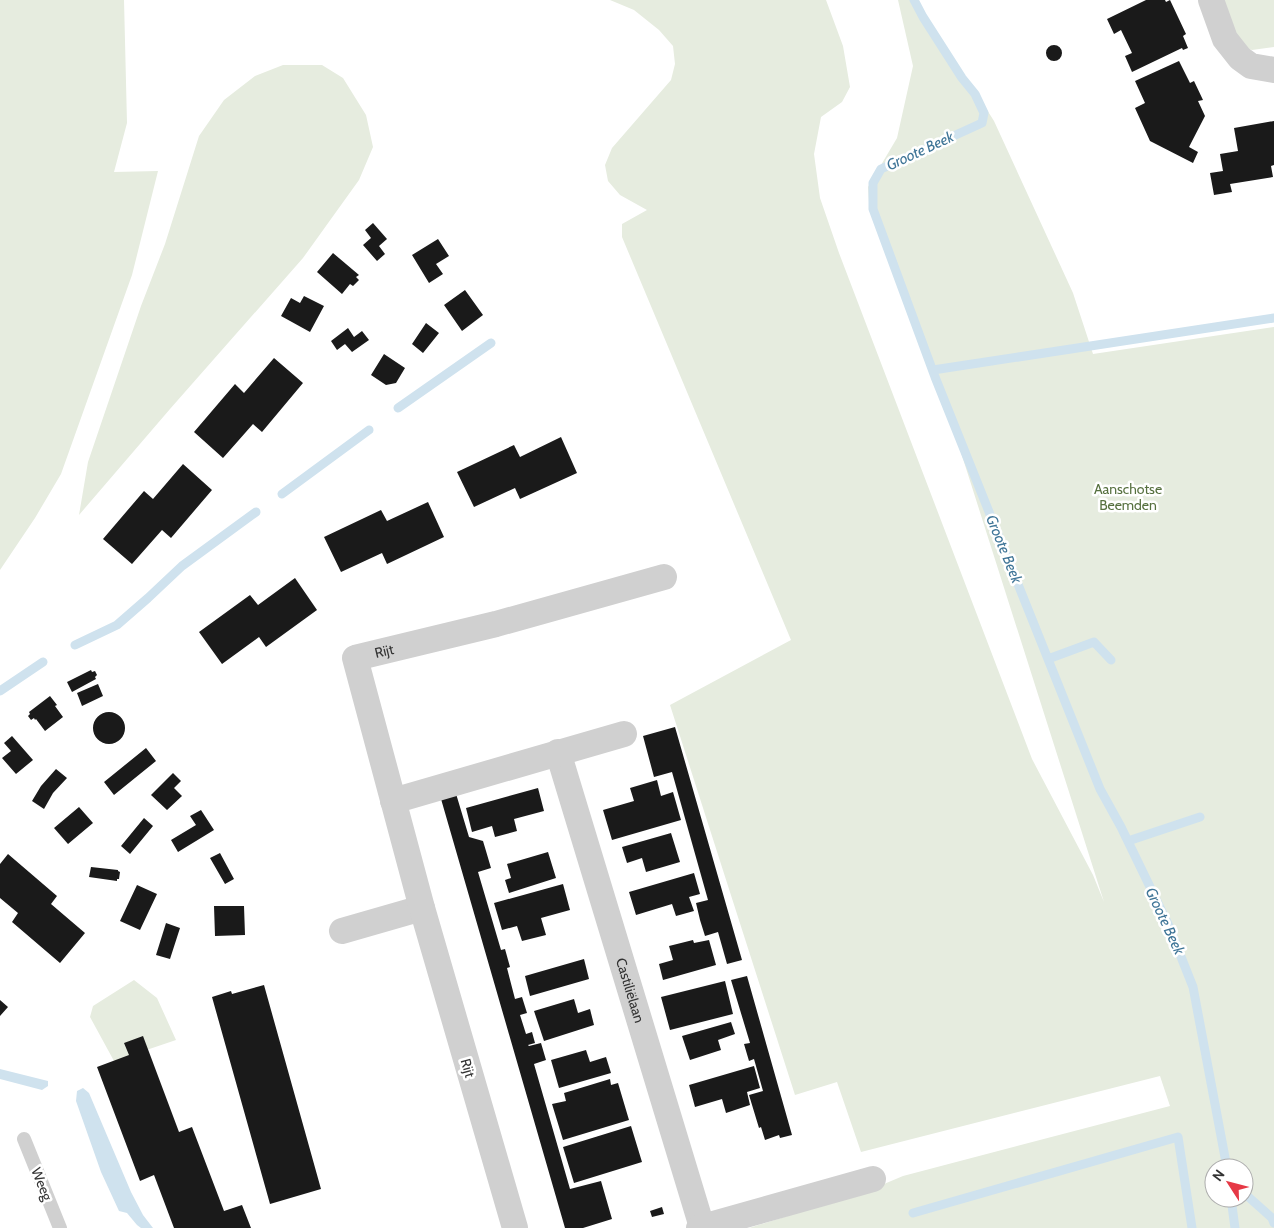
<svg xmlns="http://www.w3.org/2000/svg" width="1274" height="1228" font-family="Cabin,sans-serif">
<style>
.green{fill:#e6ecdf;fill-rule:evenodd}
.water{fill:#cfe2ee}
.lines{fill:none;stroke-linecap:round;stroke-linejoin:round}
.stream{stroke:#cfe2ee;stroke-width:9}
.building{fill:#1a1a1a}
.lane{stroke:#d0d0d0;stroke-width:14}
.street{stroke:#d0d0d0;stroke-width:26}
.labels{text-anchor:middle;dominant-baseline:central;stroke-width:5;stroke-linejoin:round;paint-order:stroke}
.park-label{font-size:14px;fill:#56703f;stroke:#fff}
.street-label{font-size:14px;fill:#333;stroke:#fff}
.water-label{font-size:15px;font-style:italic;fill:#3f7597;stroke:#fff}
</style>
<rect width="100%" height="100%" fill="#fff"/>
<path class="green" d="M 0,0 L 124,0 L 127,123 L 114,172 L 158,171 L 132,275 L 61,474 L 35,518 L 0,570 Z
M 610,0 L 826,0 L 843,46 L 850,87 L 842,102 L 821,117 L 814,154 L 820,198 L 839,253 L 1032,759 L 1093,875 L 1104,902 L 937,377 L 869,203 L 868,187 L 897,138 L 913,66 L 898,0 L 915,0 L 932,32 L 982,102 L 994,121 L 1073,293 L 1093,354 L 1274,327 L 1274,1228 L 749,1228 L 865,1192 L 903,1176 L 1170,1106 L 1160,1076 L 861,1152 L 837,1082 L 795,1095 L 670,705 L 791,640 L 622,237 L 622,224 L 647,210 L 620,195 L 608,181 L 605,165 L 612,148 L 671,80 L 675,64 L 673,46 L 659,30 L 634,10 ZM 1214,1168 L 1244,1168 L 1244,1198 L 1214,1198 Z
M 1221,0 L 1274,0 L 1274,47 L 1252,50 L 1242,46 Z
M 283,65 L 322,65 L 343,78 L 366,115 L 373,147 L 359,180 L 303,258 L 170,409 L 79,515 L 88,462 L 141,306 L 165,244 L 199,136 L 224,100 L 255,76 Z
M 134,980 L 157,998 L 176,1040 L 114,1061 L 90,1017 L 93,1006 Z"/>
<path class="water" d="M 0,1069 L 48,1081 L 48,1086 L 42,1090 L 0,1079 Z
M 83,1088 L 89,1093 L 131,1192 L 143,1215 L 153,1228 L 141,1228 L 137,1225 L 127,1213 L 119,1211 L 101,1172 L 76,1101 L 77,1091 Z"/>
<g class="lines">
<path class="stream" d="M 914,0 L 923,17 L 962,78 L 975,94 L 984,113 L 982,123 L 881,169 L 873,183 L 873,209 L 935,377 L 1100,789 L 1121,827 L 1168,924 L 1193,987 L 1227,1168
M 933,370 L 1274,318
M 398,408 L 491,343
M 282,494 L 369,430
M 75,645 L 117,625 L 148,598 L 182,566 L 256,512
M 1048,659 L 1094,642 L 1111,660
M 0,691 L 43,662
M 1128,841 L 1200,817
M 1244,1193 L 1272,1218 L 1274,1223
M 1231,1198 L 1235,1228
M 913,1213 L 1178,1137 L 1192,1228"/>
</g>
<path class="building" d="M 1146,0 L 1165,0 L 1166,2 L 1170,0 L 1186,34 L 1183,36 L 1188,48 L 1183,50 L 1182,48 L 1132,72 L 1125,56 L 1132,53 L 1121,30 L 1114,34 L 1107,19 Z
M1046 53a8 8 0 1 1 16 0a8 8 0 1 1-16 0Z
M 1179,61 L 1190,83 L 1194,81 L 1203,100 L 1198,101 L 1205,116 L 1189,147 L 1198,152 L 1193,163 L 1150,141 L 1135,108 L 1145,103 L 1135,81 Z
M 1274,121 L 1274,165 L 1271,166 L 1273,177 L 1230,184 L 1232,192 L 1214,195 L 1210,173 L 1223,171 L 1220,154 L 1238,151 L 1234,128 Z
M 373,223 L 387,239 L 379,246 L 385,254 L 377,261 L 363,245 L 371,238 L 365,230 Z
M 438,239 L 449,256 L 436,264 L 443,274 L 429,283 L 412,255 Z
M 333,253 L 359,275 L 356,277 L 359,280 L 353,286 L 350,284 L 342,294 L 317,272 Z
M 465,290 L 483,315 L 462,331 L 444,305 Z
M 304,296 L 324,306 L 310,332 L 281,316 L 291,298 L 300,303 Z
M 426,323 L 439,333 L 423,353 L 412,344 Z
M 348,328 L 354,337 L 362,331 L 369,340 L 352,352 L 345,344 L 337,350 L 331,341 Z
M 384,354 L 405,368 L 396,383 L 386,385 L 371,375 Z
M 274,358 L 303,383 L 262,432 L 253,424 L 223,458 L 194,432 L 235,384 L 244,393 Z
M 561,437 L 577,473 L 520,499 L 515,488 L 474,507 L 457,472 L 514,445 L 520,457 Z
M 183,464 L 212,490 L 171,538 L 162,530 L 132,564 L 103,539 L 144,491 L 153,499 Z
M 428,502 L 444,537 L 387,564 L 382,553 L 341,572 L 324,537 L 381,510 L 387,521 Z
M 295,578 L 317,610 L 266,647 L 259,637 L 222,664 L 199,632 L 250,595 L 258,605 Z
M 91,670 L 92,672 L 95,671 L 97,675 L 95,677 L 96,679 L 72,692 L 67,682 Z
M 98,684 L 103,696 L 82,706 L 77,693 Z
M 50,696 L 57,705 L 55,706 L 63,717 L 45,731 L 36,719 L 35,720 L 34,718 L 31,720 L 28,716 L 30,714 L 29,712 Z
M93 728a16 16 0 1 1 32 0a16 16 0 1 1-32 0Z
M 675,727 L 742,960 L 727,964 L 718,932 L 705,936 L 700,920 L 696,903 L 708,900 L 672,772 L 654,777 L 643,736 Z
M 12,736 L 33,760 L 16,774 L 2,758 L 11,751 L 4,743 Z
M 146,748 L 156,761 L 114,795 L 104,782 Z
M 56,769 L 67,778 L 53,793 L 44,809 L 32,801 L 41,786 Z
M 173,773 L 181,781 L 174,788 L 182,796 L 167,810 L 151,795 Z
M 657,780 L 661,796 L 673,792 L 681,820 L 612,840 L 603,810 L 634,801 L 630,788 Z
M 454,787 L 469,837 L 483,841 L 486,851 L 491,868 L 478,872 L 501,950 L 505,949 L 510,967 L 507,968 L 515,999 L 522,997 L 527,1013 L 520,1015 L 526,1034 L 532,1032 L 535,1043 L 528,1045 L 529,1046 L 541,1043 L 546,1060 L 534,1064 L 570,1189 L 601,1181 L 612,1219 L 583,1228 L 565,1228 L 439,792 Z
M 538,788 L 544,811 L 514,819 L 517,831 L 495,837 L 492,826 L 472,832 L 466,808 Z
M 79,807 L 93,823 L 68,844 L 54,828 Z
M 201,810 L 214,830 L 178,852 L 171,840 L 196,825 L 190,816 Z
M 144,818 L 153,826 L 130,854 L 121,846 Z
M 671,833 L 680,862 L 646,872 L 642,858 L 627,863 L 622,847 Z
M 548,852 L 556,878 L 509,893 L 505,880 L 511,878 L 507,864 Z
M 220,853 L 234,879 L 225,884 L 210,858 Z
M 8,854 L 57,896 L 51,904 L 85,933 L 60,963 L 12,922 L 18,913 L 0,898 L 0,864 Z
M 91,867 L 118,870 L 118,871 L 120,872 L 119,879 L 117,879 L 117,881 L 89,877 Z
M 694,873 L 700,894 L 689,897 L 694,911 L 676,916 L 672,904 L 636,915 L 629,892 Z
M 563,884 L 570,910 L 541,918 L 546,935 L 522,941 L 517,926 L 502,930 L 494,903 Z
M 137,885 L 157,894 L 140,930 L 120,921 Z
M 214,906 L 244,906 L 245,935 L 215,936 Z
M 166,923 L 180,928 L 170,959 L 156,955 Z
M 693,940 L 694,943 L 709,940 L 716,965 L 663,980 L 659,964 L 673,960 L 669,946 Z
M 584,959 L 589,979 L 530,996 L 525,976 Z
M 747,976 L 792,1135 L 780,1138 L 779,1135 L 765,1140 L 761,1127 L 759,1128 L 749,1095 L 763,1091 L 754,1059 L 749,1061 L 744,1044 L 750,1043 L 731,980 Z
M 725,981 L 733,1014 L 670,1030 L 661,997 Z
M 264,985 L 321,1189 L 270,1204 L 212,997 L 231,991 L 232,994 Z
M 574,999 L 578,1013 L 590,1009 L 594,1025 L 544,1041 L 534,1011 Z
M 0,1000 L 8,1007 L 0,1016 Z
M 731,1022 L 735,1034 L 718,1040 L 721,1050 L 690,1060 L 682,1036 Z
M 143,1036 L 179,1132 L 192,1127 L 224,1211 L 242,1205 L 251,1228 L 174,1228 L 154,1175 L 140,1181 L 97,1067 L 129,1055 L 124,1043 Z
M 586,1050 L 590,1062 L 606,1057 L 611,1073 L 559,1088 L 551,1060 Z
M 754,1066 L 760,1088 L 747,1092 L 750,1105 L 726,1113 L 722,1099 L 695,1107 L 689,1085 Z
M 610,1079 L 611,1085 L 618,1083 L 629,1120 L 563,1140 L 552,1104 L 566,1101 L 564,1093 Z
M 631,1126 L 642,1162 L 574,1183 L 563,1147 Z
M 662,1207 L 664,1214 L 652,1217 L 650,1211 Z"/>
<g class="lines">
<path class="lane" d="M 24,1139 L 60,1228"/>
<g class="street">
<path d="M 1211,0 L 1225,39 L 1240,58 L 1251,66 L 1274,70"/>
<path id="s1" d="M 558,752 L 702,1227"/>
<path d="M 393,801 L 624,734"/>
<path d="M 342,931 L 422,908"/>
<path id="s2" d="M 515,1228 L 422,908 L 355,658 L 496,624 L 664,577"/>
<path d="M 699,1228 L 873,1179"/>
</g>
</g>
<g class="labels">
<g class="park-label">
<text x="1128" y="489">Aanschotse<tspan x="1128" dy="16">Beemden</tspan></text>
</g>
<g class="street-label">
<text stroke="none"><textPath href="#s2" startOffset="622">Rijt</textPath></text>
<text stroke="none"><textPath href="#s1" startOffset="249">Castiliëlaan</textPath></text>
<text transform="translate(468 1068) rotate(74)">Rijt</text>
<text transform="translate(42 1184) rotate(68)">Weeg</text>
</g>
<g class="water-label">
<text transform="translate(920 151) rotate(-25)">Groote Beek</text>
<text transform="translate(1004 549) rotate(68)">Groote Beek</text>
<text transform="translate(1165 921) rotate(65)">Groote Beek</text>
</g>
</g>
<g transform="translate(1229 1183) rotate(306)"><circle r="24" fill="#ffffff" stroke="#adadad"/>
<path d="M0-4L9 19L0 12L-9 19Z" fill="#e63946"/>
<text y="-8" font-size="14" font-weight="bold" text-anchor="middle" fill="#333333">N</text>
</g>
</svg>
